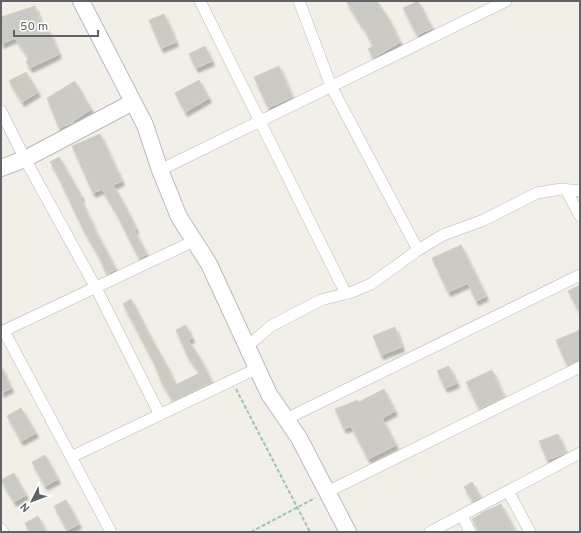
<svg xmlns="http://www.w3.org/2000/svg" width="581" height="533" font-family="Overpass,sans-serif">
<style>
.building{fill:#cccac5;stroke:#d6d1c6;filter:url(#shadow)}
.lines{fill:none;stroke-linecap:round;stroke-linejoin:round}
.street-casing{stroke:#b5b8bc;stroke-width:12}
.secondary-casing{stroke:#b6babf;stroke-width:18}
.path{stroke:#9cc7a9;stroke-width:2;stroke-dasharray:4 2;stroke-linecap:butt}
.street{stroke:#fff;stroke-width:11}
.secondary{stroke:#fff;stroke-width:16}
</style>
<defs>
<filter id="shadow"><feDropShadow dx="2.5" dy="4.5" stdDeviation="1" flood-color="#0004"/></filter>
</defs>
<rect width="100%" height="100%" fill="#f1efe8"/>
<path class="building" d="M 346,1 L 377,1 L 386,15 L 387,15 L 400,42 L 373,58 L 368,49 L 373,46 L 362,25 L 361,25 Z
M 418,1 L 432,28 L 417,35 L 403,8 Z
M 35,6 L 44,32 L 49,30 L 59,54 L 30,68 L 26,62 L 29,58 L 15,38 L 1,44 L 1,17 Z
M 164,14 L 176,42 L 161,48 L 149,20 Z
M 205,46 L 212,61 L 196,68 L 189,54 Z
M 279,66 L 292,97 L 268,108 L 254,77 Z
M 26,72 L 38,92 L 22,102 L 9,81 Z
M 199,80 L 209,98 L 185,112 L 175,93 Z
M 75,81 L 91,109 L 73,121 L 74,122 L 59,128 L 47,98 Z
M 100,134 L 122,181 L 113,185 L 125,206 L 136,229 L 134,230 L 147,254 L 139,258 L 115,211 L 102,189 L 93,193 L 72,146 Z
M 59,157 L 82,197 L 80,198 L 95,230 L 116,269 L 107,274 L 101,262 L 102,262 L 82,227 L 56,172 L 50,162 Z
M 461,245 L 486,296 L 476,301 L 468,283 L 448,292 L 432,258 Z
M 580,285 L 580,313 L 568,291 Z
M 131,299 L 152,340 L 167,366 L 175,385 L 200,373 L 187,355 L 176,330 L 186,325 L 192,338 L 188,340 L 201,360 L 212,382 L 173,401 L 162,383 L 154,363 L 123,304 Z
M 395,327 L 402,347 L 381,355 L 373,336 Z
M 580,330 L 580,360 L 567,365 L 556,340 Z
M 1,366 L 11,388 L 1,393 Z
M 449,366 L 457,383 L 445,388 L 437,371 Z
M 492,370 L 504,397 L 479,409 L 466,382 Z
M 384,389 L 395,411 L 382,418 L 396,445 L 368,459 L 351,426 L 344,429 L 335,409 L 358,400 L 359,402 Z
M 21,408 L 36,433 L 21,441 L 7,416 Z
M 558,434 L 566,453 L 547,460 L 539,441 Z
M 45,455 L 58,479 L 45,486 L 32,462 Z
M 14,473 L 26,495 L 14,502 L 1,480 Z
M 472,482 L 481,497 L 473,501 L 464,487 Z
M 66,500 L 79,524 L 67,530 L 54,506 Z
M 501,504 L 516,532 L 479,532 L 472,519 L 481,514 L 481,513 Z
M 38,516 L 46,532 L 29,532 L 25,523 Z"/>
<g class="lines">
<defs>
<path id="street" d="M 200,1 L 346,294
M 299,1 L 331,86 L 418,250
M 1,111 L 25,159 L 96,288 L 160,415
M 160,170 L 506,1
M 566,190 L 580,216
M 4,331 L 111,532
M 1,332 L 194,241
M 248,346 L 271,326 L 321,300 L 352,292 L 371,284 L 418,250 L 443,235 L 484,220 L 537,193 L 561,189 L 580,191
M 286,419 L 580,275
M 71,457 L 258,368
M 508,491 L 530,532
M 327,492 L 580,367
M 462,515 L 470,532
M 1,529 L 3,532
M 430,532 L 580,453"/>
<path id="secondary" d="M 81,1 L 145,125 L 160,170 L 179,217 L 209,264 L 269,394 L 299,438 L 348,532
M 1,168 L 25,159 L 133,102"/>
</defs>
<use href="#street" class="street-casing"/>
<use href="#secondary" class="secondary-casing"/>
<path class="path" d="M 236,389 L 310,532
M 251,532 L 315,498"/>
<use href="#street" class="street"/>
<use href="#secondary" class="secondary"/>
</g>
<rect width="581" height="533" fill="none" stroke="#5f6368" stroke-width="4"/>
<g transform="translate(32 501) rotate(228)" stroke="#ffffff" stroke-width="3" paint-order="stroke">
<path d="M0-3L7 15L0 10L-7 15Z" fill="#5f6368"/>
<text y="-6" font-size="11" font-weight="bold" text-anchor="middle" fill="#5f6368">N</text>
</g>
<path d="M14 30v6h84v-6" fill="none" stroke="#5f6368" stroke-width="2"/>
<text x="20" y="30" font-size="12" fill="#5f6368" stroke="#ffffff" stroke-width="3" paint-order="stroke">50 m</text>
</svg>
